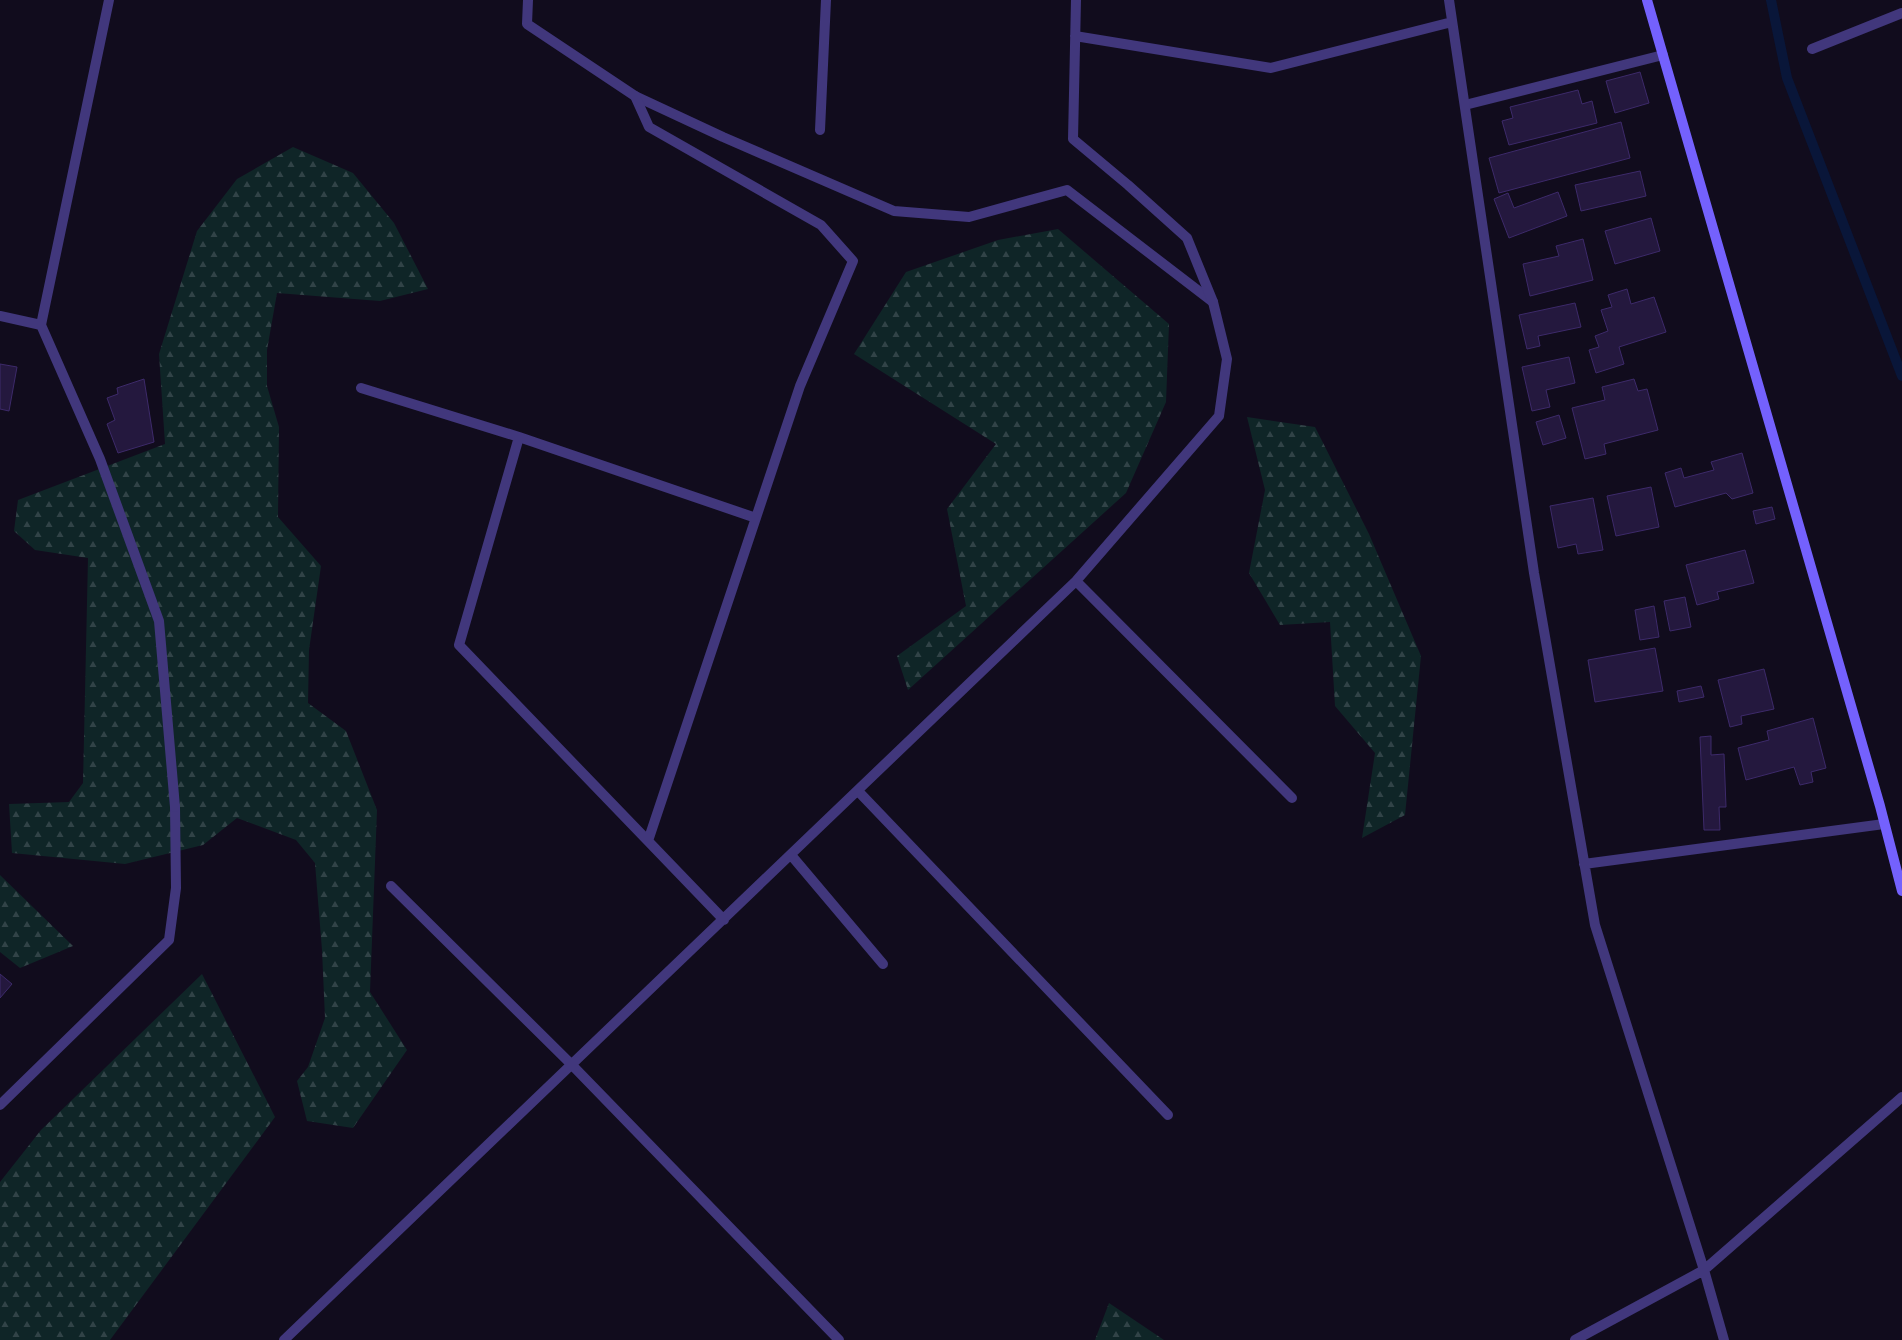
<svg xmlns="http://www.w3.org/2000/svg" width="1902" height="1340" font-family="Figtree,sans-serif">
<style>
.forest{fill:url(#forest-firs)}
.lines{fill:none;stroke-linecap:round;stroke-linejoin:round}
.stream{stroke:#091639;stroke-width:10}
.building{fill:#24183e;stroke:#3d2a6a}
.lane{stroke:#41377c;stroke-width:10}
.street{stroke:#41377c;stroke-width:10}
.secondary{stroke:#7461fd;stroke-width:10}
</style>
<defs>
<pattern id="forest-firs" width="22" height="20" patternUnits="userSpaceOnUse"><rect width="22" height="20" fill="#0f2527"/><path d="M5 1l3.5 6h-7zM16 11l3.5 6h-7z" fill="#314347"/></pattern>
</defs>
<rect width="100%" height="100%" fill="#110c1d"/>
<path class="forest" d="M 293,147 L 353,173 L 394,223 L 428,289 L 380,301 L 277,293 L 267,350 L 267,386 L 279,427 L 278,517 L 321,566 L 309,650 L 308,703 L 346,731 L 377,810 L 370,992 L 407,1050 L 353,1128 L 307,1121 L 297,1081 L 308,1067 L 325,1018 L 322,950 L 315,863 L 296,840 L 237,818 L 203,845 L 125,864 L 12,853 L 9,804 L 69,802 L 83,783 L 88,558 L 35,550 L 14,531 L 18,500 L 165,444 L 159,354 L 197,231 L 237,179 Z
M 1058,229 L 1169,324 L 1166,402 L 1126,493 L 908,690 L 897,656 L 966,606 L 947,509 L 996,444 L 854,354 L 906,272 L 998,240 Z
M 1247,417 L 1315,427 L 1369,534 L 1421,656 L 1405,815 L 1362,838 L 1375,753 L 1335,706 L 1330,622 L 1280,625 L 1249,573 L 1265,490 Z
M 0,875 L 73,946 L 20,968 L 0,952 Z
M 202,974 L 275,1117 L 110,1340 L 0,1340 L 0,1182 L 41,1130 Z
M 1109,1303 L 1164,1340 L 1095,1340 Z"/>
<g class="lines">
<path class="stream" d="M 1771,0 L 1787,78 L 1902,376"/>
</g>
<path class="building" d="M 1640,72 L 1649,103 L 1615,113 L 1606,81 Z
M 1578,90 L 1582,104 L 1592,101 L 1597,123 L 1509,145 L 1502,121 L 1513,118 L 1510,107 Z
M 1621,122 L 1630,158 L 1499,193 L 1489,158 Z
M 1640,171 L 1646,196 L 1581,211 L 1575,185 Z
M 1558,192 L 1567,216 L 1509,238 L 1494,199 L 1508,193 L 1514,208 Z
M 1651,218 L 1660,251 L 1615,264 L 1605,231 Z
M 1583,239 L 1593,280 L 1530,296 L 1523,264 L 1559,256 L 1556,246 Z
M 1627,289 L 1631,304 L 1654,297 L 1666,332 L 1619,347 L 1624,364 L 1596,373 L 1589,350 L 1599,347 L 1595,336 L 1608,331 L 1601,310 L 1612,307 L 1608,295 Z
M 1575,303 L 1581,327 L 1538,336 L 1540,346 L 1527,349 L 1519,315 Z
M 1569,357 L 1575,383 L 1546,390 L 1550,407 L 1532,411 L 1522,367 Z
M 0,364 L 17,367 L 9,411 L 0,409 Z
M 144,379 L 154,442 L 118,453 L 107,424 L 115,420 L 107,398 L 118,394 L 117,388 Z
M 1634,379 L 1638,391 L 1647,389 L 1658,430 L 1604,444 L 1606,454 L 1585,459 L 1572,408 L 1605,400 L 1602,387 Z
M 1559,415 L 1566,438 L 1543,445 L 1536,422 Z
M 1742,453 L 1753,493 L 1732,499 L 1726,493 L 1675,507 L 1665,473 L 1681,468 L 1684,478 L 1714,470 L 1711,462 Z
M 1651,487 L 1659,527 L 1616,536 L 1607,496 Z
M 1593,498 L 1603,550 L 1578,554 L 1576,544 L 1558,548 L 1550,506 Z
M 1772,507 L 1775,519 L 1756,524 L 1753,511 Z
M 1745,550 L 1754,583 L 1717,592 L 1719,599 L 1697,605 L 1686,565 Z
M 1685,597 L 1691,627 L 1670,631 L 1664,601 Z
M 1654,606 L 1659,637 L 1640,640 L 1635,610 Z
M 1655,648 L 1663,691 L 1595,702 L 1588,660 Z
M 1764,669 L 1774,709 L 1741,716 L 1742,724 L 1730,727 L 1718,680 Z
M 1701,686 L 1704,697 L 1679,702 L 1677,691 Z
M 1813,718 L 1826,768 L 1811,772 L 1813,782 L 1800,785 L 1794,767 L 1746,780 L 1738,748 L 1769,740 L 1767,731 Z
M 1711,736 L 1711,755 L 1724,754 L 1726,807 L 1719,807 L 1720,830 L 1704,830 L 1700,737 Z
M 0,974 L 12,984 L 0,998 Z"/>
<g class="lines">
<path class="lane" d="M 635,96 L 723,137 L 894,211 L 969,217 L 1067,190 L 1213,302
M 1465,105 L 1663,55
M 0,1105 L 169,940 L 176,888 L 175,807"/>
<path class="street" d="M 109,0 L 41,325 L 100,459 L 159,621 L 175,807
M 528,0 L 527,24 L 635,96 L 649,127 L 821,225 L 853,261 L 800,386 L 648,841 L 724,920
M 1449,0 L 1534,573 L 1595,925 L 1704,1270 L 1724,1340
M 1075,36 L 1271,68 L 1452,22
M 1812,49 L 1902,13
M 820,130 L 826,0
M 0,316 L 41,325
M 361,388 L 519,437 L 756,518
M 519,437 L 459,645 L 648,841
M 1076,581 L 1292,798
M 858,791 L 1168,1115
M 791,855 L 883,964
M 1584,864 L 1884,824
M 391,886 L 572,1065 L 839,1340
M 284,1340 L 1076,581 L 1219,416 L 1227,359 L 1213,302 L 1187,238 L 1128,185 L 1073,139 L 1076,0
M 1575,1340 L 1704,1270 L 1902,1097"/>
<path class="secondary" d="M 1647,0 L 1880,806 L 1902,891"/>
</g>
</svg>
